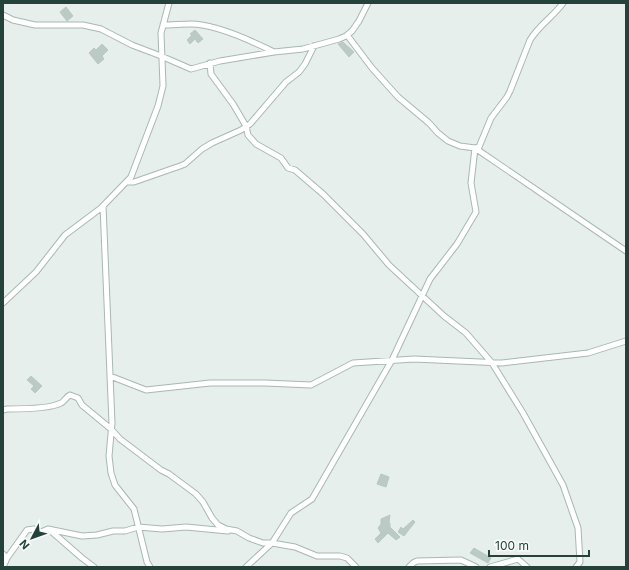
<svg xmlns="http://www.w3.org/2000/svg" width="629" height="570" font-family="Inter,sans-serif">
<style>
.building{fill:#bbcac4;stroke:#b8c9c2}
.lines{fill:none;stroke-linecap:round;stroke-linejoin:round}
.minor-casing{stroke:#a8b8b2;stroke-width:7}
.minor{stroke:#fff;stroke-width:5}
</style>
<rect width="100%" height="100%" fill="#e6efeb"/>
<path class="building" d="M 66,7 L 73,16 L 67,21 L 60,12 Z
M 195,30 L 203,39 L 198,43 L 195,39 L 190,44 L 187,40 L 192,35 L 190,34 Z
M 343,42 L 354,52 L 349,57 L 338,44 Z
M 102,44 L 108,50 L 102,56 L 104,59 L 98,64 L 89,53 L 94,48 L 96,50 Z
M 31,376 L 42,386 L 35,393 L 31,389 L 34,386 L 27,380 Z
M 381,474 L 389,477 L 386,487 L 377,484 Z
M 390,515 L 389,522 L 390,524 L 390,527 L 400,537 L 396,540 L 388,533 L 378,543 L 375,539 L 381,533 L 378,528 L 381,524 L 381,519 Z
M 413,520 L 415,522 L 404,536 L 398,532 L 401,527 L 403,529 Z
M 474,548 L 491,558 L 488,563 L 470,553 Z"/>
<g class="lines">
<defs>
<path id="minor" d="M 3,15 L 13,20 L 35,25 L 83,25 L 101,29 L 132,45 L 161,56 L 191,69 L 220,61 L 274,52 L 303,49 L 339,39 L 346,36 L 352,31 L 359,21 L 368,3
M 163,25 C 172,25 182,24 191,24 C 216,24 252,41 274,52
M 347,35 L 372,68 L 398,97 L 429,123 L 438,133 L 448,141 L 460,146 L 475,148 L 626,251
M 210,63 L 211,74 L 233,104 L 246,126 L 248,135 L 256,144 L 281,158 L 288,168 L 295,170 L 323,194 L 363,234 L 389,265 L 444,316 L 466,333 L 492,363 L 523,413 L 563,485 L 578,528 L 580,562 L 576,567
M 475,148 L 479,147 L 491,118 L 507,97 L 510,91 L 530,40 C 539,25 553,17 563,3
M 127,182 L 134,182 L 180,166 L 185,164 L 202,149 L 212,143 L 241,130 L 250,124 L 286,82 L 299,72 L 305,64 L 314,46
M 103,206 L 112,423 L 109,456 L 111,473 L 115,485 L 134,509 L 147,562 L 150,567
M 3,303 L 36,272 L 65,235 L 101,208 L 131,177 L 158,106 L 163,86 L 161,33 L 169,3
M 110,376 L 146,390 L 210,383 L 265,383 L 311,385 L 353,363 L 414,359 L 502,363 L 588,353 L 626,341
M 3,410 L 7,409 C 20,409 50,409 61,403 C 64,402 66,397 70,395 L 78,398 L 82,405 L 111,429 L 120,439 L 161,470 L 169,474 L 196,494 L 203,502 L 212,518 L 218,525 L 226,529 L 237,531 L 249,538 L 263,543 L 272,543 L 295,547 L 317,556 L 340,556 L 347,558 L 356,567
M 51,531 L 82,558 L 94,567
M 3,554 L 7,558 L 27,530 L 34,529 L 41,532 L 48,529 L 82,536 L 97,535 L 113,531 L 125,531 L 138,527 L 162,529 L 186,527 L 228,531
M 3,567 L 7,558
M 246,567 L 272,543 L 291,513 L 312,499 L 392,360 L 430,279 L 457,244 L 476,212 L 471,183 L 475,148
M 409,567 L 413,563 L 417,561 L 461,560 L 476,567
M 490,567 L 518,559 L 527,567"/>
</defs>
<use href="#minor" class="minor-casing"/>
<use href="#minor" class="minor"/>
</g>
<rect width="629" height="570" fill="none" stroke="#24423a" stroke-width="8"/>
<g transform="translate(32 538) rotate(229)" stroke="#f7fbf9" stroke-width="3" paint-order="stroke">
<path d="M0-3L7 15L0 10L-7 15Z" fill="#24423a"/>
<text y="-6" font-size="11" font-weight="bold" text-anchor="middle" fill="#24423a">N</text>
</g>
<path d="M489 550v6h100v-6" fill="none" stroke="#24423a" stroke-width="2"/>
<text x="495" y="550" font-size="12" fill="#24423a" stroke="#f7fbf9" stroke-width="3" paint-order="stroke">100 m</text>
</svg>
